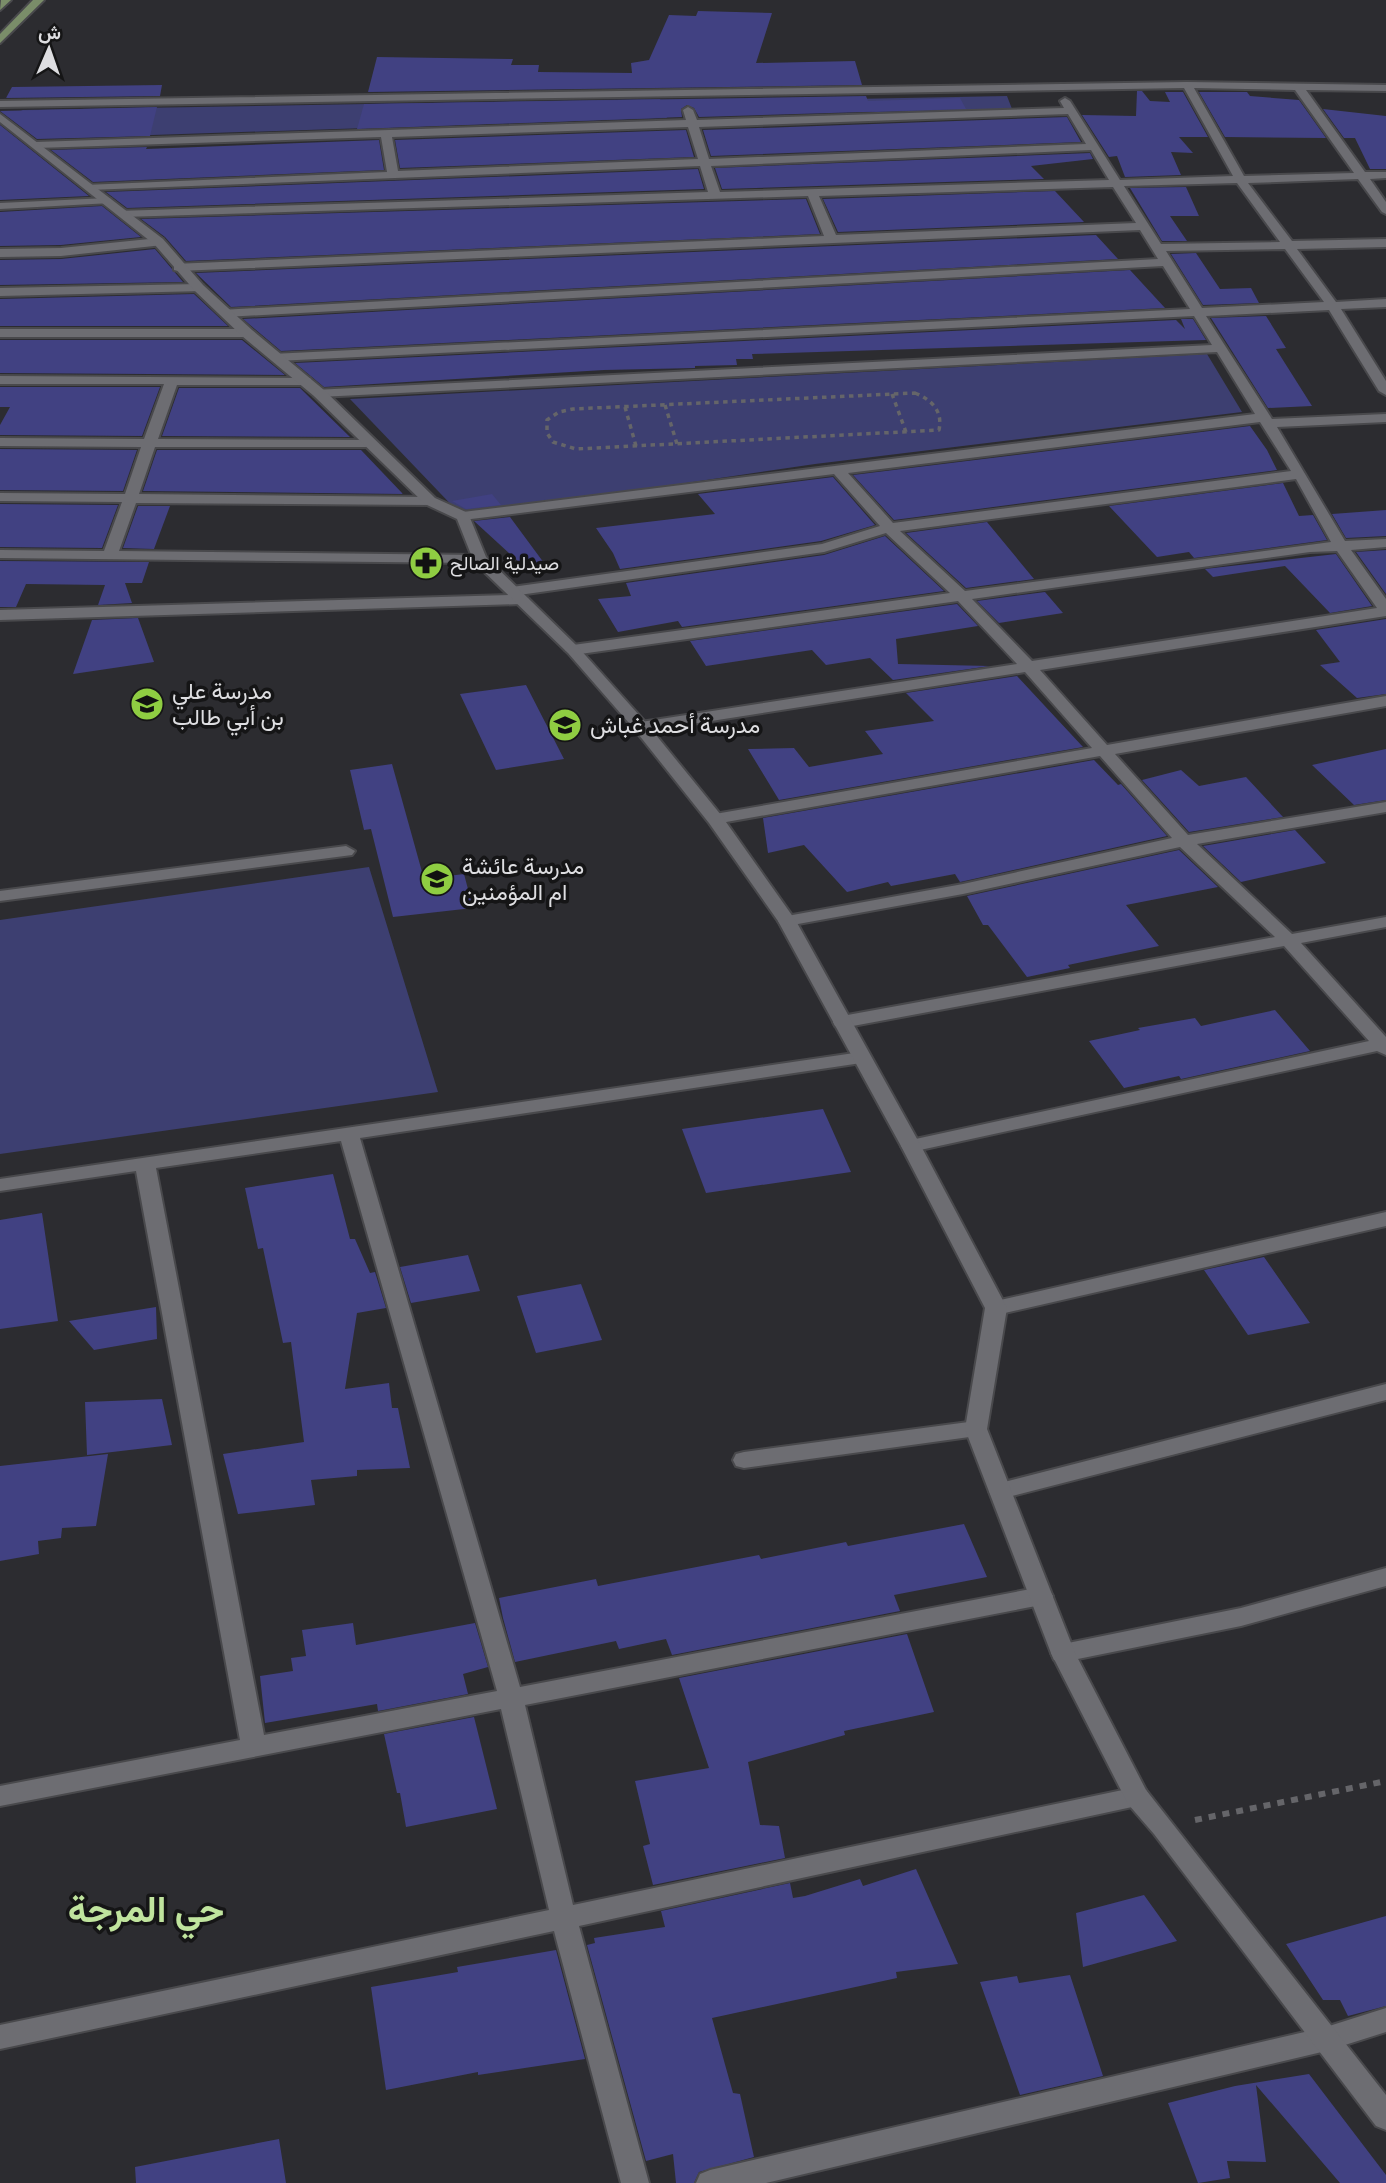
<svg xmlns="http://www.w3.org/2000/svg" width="1386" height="2183" font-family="Cabin,Vazirmatn,sans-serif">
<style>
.green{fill:#3d3f71}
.building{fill:#414182}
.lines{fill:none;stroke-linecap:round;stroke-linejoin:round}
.minor-casing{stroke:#49494c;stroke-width:4}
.tertiary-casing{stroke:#49494c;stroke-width:4}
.primary-casing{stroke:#49494c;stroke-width:4}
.path-far1{stroke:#656569;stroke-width:3.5;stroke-dasharray:4.5 4.5;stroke-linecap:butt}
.path{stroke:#656569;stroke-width:6;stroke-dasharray:7 7;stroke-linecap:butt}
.minor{fill:#6d6d72;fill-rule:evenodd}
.tertiary{fill:#6d6d72;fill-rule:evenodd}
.primary{fill:#7a8d69;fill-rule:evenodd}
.labels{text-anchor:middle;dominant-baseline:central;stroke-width:7;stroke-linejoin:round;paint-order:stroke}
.far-poi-label{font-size:19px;fill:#dedee1;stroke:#151516;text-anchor:start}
.poi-label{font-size:23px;fill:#dedee1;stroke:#151516;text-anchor:start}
.near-district-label{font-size:37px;font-weight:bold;fill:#c0e49e;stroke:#151516}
</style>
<rect width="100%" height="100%" fill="#2c2c30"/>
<path class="green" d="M 1007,96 L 1012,109 L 876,112 L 704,102 Z
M 660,99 L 667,118 L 63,138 L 21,110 Z
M 1207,354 L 1242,412 L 815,464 L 462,516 L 350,399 Z
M 369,867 L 438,1092 L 0,1154 L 0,920 Z"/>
<path class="building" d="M 698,11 L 772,13 L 756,63 L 855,61 L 862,85 L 368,92 L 377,57 L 513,59 L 511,65 L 539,65 L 538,72 L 632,73 L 631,63 L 649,60 L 669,15 L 696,16 Z
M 162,85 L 160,96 L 6,98 L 12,87 Z
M 1137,91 L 1142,91 L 1150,101 L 1170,102 L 1165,92 L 1183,92 L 1208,137 L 1179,137 L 1193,153 L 1171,152 L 1181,175 L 1125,177 L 1117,156 L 1109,157 L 1082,115 L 1136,116 Z
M 1199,92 L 1247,92 L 1250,96 L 1299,100 L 1326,138 L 1225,137 Z
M 866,96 L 868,101 L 960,98 L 966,109 L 699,117 L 694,108 L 687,105 L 681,109 L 682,117 L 357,129 L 364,104 Z
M 157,107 L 150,136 L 37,139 L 0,111 Z
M 1323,109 L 1386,116 L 1386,169 L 1370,169 L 1355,138 L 1344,138 Z
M 1067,117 L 1081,142 L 711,156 L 703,130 Z
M 0,125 L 89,196 L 0,200 Z
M 686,130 L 694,157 L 400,168 L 395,140 Z
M 379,140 L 384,170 L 93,182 L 51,150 L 147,147 L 146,149 Z
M 1090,153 L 1093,159 L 1031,166 L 1044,179 L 722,189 L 715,168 Z
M 698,169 L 704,189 L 127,208 L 106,192 Z
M 1186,187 L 1199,216 L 1170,216 L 1187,241 L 1162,241 L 1130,188 Z
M 1055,191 L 1084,222 L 838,232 L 823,199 Z
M 806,199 L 820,234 L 186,261 L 165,237 L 141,219 Z
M 102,206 L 141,237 L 61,245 L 0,246 L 0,212 Z
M 1096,235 L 1118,259 L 231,307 L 196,273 Z
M 155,249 L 183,282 L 0,285 L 0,260 L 61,259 Z
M 1196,253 L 1220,289 L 1251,288 L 1259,303 L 1203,305 L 1171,254 Z
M 1130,270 L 1165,308 L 281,351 L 243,319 Z
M 194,294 L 228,326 L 0,326 L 0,299 Z
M 1266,316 L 1286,348 L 1276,349 L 1312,406 L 1268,408 L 1211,318 Z
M 1181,319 L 1193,319 L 1206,340 L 752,354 L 753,359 L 736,359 L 737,365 L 695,366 L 695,368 L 604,370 L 324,387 L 295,363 L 1176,320 L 1185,329 Z
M 0,340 L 242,340 L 285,375 L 0,373 Z
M 0,387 L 160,387 L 142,436 L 0,435 L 0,425 L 10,407 L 0,407 Z
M 179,388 L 300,388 L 350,437 L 162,436 Z
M 1250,426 L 1267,450 L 1277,470 L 894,520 L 853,475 Z
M 0,449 L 137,450 L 123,491 L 0,490 Z
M 157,450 L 361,450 L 403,494 L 143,491 Z
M 833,477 L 875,525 L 821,541 L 620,569 L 613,553 L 596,528 L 715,514 L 698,494 Z
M 1283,483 L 1299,516 L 1313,515 L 1327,540 L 1194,558 L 1189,552 L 1157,557 L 1109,506 Z
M 492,494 L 501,505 L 466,509 L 452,501 Z
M 0,504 L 118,505 L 102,548 L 0,547 Z
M 138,506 L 170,506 L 154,549 L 123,548 Z
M 1386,510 L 1386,536 L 1346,538 L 1332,514 Z
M 510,517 L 544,563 L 532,574 L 474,521 Z
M 987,522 L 1034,579 L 966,588 L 906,533 Z
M 885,536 L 944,591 L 682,627 L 678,621 L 618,632 L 598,599 L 631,596 L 626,583 L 824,555 Z
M 1386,550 L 1386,594 L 1356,552 Z
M 1336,554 L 1372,606 L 1330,613 L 1285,566 L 1213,577 L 1205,569 Z
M 0,561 L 149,562 L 142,583 L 125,583 L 132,603 L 98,605 L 105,585 L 26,584 L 16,607 L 0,607 Z
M 1045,592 L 1063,613 L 999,623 L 977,601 Z
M 957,604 L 978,626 L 896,639 L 898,664 L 990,666 L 893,680 L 870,658 L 826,665 L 812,650 L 706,666 L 690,641 Z
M 138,618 L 154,662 L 73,674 L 92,620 Z
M 1386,619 L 1386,694 L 1357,698 L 1320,665 L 1340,662 L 1316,630 Z
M 1017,676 L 1083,747 L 779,800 L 748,749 L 794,748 L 809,767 L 883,754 L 865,731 L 934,721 L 906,693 Z
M 526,685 L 564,759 L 496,770 L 460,694 Z
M 1386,749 L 1386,800 L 1354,805 L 1312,765 Z
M 1094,760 L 1118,785 L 1121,784 L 1167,836 L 960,882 L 955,874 L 891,886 L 888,882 L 847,892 L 804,845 L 768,853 L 763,818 Z
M 392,764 L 424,879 L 464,874 L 473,908 L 393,917 L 371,829 L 364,830 L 350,770 Z
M 1181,770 L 1199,786 L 1246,777 L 1283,817 L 1189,832 L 1142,780 Z
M 1295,830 L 1326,863 L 1241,882 L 1203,846 Z
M 1179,850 L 1218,887 L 1126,905 L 1159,946 L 1068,965 L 1070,968 L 1027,977 L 988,925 L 983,925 L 967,896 Z
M 1275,1010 L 1310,1051 L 1181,1079 L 1179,1076 L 1124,1088 L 1089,1041 L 1140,1030 L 1138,1028 L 1195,1018 L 1201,1026 Z
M 823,1109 L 851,1172 L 706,1193 L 682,1129 Z
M 333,1174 L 350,1239 L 355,1239 L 370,1273 L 375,1272 L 386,1308 L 357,1313 L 345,1389 L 389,1383 L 392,1408 L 398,1408 L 410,1468 L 357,1470 L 357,1476 L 311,1480 L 315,1505 L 238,1514 L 223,1454 L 304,1442 L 291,1342 L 283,1343 L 263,1248 L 258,1249 L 245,1188 Z
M 42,1213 L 58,1321 L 0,1329 L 0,1220 Z
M 468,1255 L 480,1291 L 411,1303 L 400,1267 Z
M 1264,1257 L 1310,1323 L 1248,1335 L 1204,1270 Z
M 581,1284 L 602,1340 L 536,1353 L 517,1296 Z
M 156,1307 L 157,1339 L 94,1350 L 69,1321 Z
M 162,1399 L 172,1445 L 87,1455 L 85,1402 Z
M 108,1454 L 96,1526 L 62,1528 L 61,1538 L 38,1541 L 39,1554 L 0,1561 L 0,1466 Z
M 964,1524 L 987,1577 L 894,1595 L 900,1611 L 672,1655 L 666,1639 L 619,1649 L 616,1641 L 515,1662 L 503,1618 L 499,1598 L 596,1579 L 598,1586 L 759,1555 L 761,1559 L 846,1542 L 848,1546 Z
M 353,1623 L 356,1645 L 475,1623 L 488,1667 L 463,1674 L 468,1694 L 378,1711 L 377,1704 L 265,1723 L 260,1676 L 293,1671 L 291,1658 L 306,1656 L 302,1630 Z
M 907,1634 L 934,1712 L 844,1731 L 845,1735 L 748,1762 L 760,1825 L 779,1826 L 785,1858 L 653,1885 L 643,1846 L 650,1844 L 635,1781 L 709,1768 L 679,1678 Z
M 474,1717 L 497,1809 L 406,1827 L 400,1793 L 397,1793 L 384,1734 Z
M 916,1869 L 958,1964 L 896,1972 L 897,1978 L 712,2018 L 733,2093 L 740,2094 L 754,2157 L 699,2172 L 694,2183 L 676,2183 L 673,2154 L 646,2161 L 587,1945 L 595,1943 L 594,1938 L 665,1927 L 661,1911 L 790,1883 L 793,1898 L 805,1896 L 860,1879 L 863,1886 Z
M 1144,1895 L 1177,1941 L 1083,1967 L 1076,1913 Z
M 1386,1916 L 1386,2006 L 1348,2016 L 1340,2000 L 1323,2000 L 1286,1944 Z
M 556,1950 L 585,2059 L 478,2075 L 478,2072 L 386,2090 L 371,1987 L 458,1972 L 457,1967 Z
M 1070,1975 L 1103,2076 L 1020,2095 L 980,1982 L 1017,1976 L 1019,1983 Z
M 1309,2074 L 1386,2175 L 1386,2183 L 1340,2183 L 1256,2085 L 1266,2162 L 1227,2161 L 1230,2178 L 1198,2183 L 1168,2103 L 1235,2086 Z
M 279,2139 L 286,2183 L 136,2183 L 135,2167 Z"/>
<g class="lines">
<defs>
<path id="minor" d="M 1187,82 L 1386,85 L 1386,91 L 1306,90 L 1365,172 L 1386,172 L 1386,178 L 1370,179 L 1386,202 L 1386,214 L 1382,212 L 1358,179 L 1248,183 L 1292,241 L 1386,239 L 1386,247 L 1297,249 L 1336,302 L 1386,299 L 1386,307 L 1341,309 L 1386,381 L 1386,395 L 1379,391 L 1329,310 L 1206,316 L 1272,419 L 1386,414 L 1386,422 L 1277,427 L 1345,541 L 1386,539 L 1386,547 L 1351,550 L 1386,599 L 1386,616 L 1040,670 L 1107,745 L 1386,696 L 1386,706 L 1115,754 L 1188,835 L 1386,802 L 1386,812 L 1197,844 L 1292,934 L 1386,917 L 1386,927 L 1301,943 L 1386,1037 L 1386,1055 L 1377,1051 L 911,1152 L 904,1150 L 901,1146 L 904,1142 L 911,1140 L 1369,1041 L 1284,946 L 842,1028 L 835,1026 L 833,1022 L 842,1016 L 1275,937 L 1180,847 L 963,894 L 787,926 L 781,925 L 778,921 L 787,916 L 963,884 L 1172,838 L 1100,756 L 715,824 L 707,819 L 715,814 L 1092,748 L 1025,672 L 641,732 L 633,727 L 641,722 L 1017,664 L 958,601 L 573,655 L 565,650 L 573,645 L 950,593 L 886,533 L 824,552 L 519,595 L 529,599 L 521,604 L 0,620 L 0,610 L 509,595 L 505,591 L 512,587 L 822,544 L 880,526 L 834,474 L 463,520 L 456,516 L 463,512 L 1255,414 L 1217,352 L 319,397 L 314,396 L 314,390 L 1212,345 L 1194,316 L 277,361 L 272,360 L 272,354 L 1190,309 L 1163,266 L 225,317 L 219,313 L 221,310 L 1158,259 L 1140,230 L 178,271 L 174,270 L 174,264 L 824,236 L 808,196 L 122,217 L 118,215 L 118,211 L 708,192 L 700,166 L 89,190 L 85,189 L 85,185 L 387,172 L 381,137 L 36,148 L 30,145 L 36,142 L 686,120 L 683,110 L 688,107 L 693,110 L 697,120 L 1064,108 L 1060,101 L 1065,98 L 1070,101 L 1120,180 L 1233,176 L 1184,88 L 0,107 L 0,101 ZM 1194,88 L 1295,90 L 1354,173 L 1244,176 ZM 1068,114 L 1086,144 L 709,159 L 699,127 ZM 688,127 L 698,159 L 398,171 L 392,137 ZM 1091,150 L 1109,180 L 720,192 L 711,166 ZM 1237,183 L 1280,242 L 1161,244 L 1124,186 ZM 1113,187 L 1136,223 L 836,235 L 819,196 ZM 1285,249 L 1324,302 L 1202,308 L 1166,251 ZM 1260,422 L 1291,471 L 893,523 L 848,473 ZM 1296,479 L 1331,542 L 965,591 L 900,531 ZM 1337,551 L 1377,608 L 1032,661 L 972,599 L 1310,552 Z
M 107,198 L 111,199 L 111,203 L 0,209 L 0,203 Z
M 159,238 L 163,239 L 163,245 L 61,256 L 0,257 L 0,249 L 61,248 Z
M 199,284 L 203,285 L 203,291 L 0,296 L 0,288 Z
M 0,329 L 247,329 L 253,333 L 247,337 L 0,337 Z
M 0,376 L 310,378 L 312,381 L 305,385 L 177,385 L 158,439 L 372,440 L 379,444 L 377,447 L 155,447 L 139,494 L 430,497 L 437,501 L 430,505 L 136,503 L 119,551 L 479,555 L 486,559 L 479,563 L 0,558 L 0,550 L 104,551 L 122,502 L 0,501 L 0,493 L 125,494 L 141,447 L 0,446 L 0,438 L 144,439 L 164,384 L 0,384 Z
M 346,846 L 355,851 L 352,855 L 0,901 L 0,891 Z
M 861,1052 L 868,1054 L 870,1058 L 868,1062 L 360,1138 L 520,1687 L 1041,1587 L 1049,1590 L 1053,1596 L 1049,1602 L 1041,1605 L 525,1705 L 573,1905 L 1137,1787 L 1146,1790 L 1150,1797 L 1146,1804 L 579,1926 L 649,2183 L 621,2183 L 554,1931 L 0,2049 L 0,2025 L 549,1910 L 501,1709 L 0,1806 L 0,1786 L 240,1740 L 136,1171 L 0,1191 L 0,1179 ZM 341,1141 L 497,1691 L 264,1735 L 156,1168 Z
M 1386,1212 L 1386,1226 L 996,1315 L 989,1313 L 985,1308 L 989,1303 L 996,1301 Z
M 1386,1384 L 1386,1400 L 1000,1499 L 992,1497 L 989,1491 L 992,1485 L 1000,1483 Z
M 976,1421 L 984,1423 L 987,1429 L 984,1435 L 744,1468 L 736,1466 L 733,1460 L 736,1454 L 744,1452 Z
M 1386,1568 L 1386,1586 L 1241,1626 L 1063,1662 L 1054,1660 L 1051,1653 L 1054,1646 L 1063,1644 L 1241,1608 Z
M 1386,2008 L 1386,2032 L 1326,2051 L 766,2183 L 696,2183 L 700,2174 L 710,2170 L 1326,2027 Z"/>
<path id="tertiary" d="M 0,114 L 163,239 L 203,285 L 252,330 L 324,390 L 435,498 L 468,513 L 486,557 L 578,647 L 647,724 L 721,815 L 796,921 L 921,1146 L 1007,1308 L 987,1429 L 1075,1653 L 1146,1790 L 1386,2095 L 1386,2130 L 1376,2126 L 1154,1834 L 1128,1804 L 1051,1653 L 965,1429 L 985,1308 L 901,1146 L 778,921 L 709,823 L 635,730 L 568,653 L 474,562 L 457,519 L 425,504 L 314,396 L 242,336 L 195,291 L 155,245 L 0,122 Z"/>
<path id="primary" d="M 11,0 L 0,10 L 1,0 Z
M 33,0 L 44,0 L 0,43 L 0,34 Z"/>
</defs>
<use href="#minor" class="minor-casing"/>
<use href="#tertiary" class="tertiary-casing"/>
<use href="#primary" class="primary-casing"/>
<path class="path-far1" d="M 915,393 C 932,400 943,411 939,430 L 576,449 L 553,442 L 547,433 L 547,420 L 559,412 L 573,409 Z
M 892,394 L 906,432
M 665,405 L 677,444
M 625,407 L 636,446"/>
<path class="path" d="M 1195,1820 L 1386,1781"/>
<use href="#minor" class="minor"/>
<use href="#tertiary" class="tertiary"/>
<use href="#primary" class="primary"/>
</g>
<defs>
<symbol id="pharmacy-disc" viewBox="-11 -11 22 22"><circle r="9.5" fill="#8fcd42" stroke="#151516"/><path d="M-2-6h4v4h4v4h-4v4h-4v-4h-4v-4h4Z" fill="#111"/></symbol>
<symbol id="school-disc" viewBox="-11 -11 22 22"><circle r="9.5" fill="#8fcd42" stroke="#151516"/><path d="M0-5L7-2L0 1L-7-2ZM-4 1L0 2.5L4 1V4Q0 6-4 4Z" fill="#111"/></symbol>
</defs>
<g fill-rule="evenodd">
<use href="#pharmacy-disc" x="407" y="544" width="38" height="38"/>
<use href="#school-disc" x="128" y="685" width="38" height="38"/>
<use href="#school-disc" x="546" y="706" width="38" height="38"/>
<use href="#school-disc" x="418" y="860" width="38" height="38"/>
</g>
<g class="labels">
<g class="far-poi-label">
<text x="450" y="563">صيدلية الصالح</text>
</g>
<g class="poi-label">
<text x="172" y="691">مدرسة علي<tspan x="172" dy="26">بن أبي طالب</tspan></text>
<text x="590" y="725">مدرسة أحمد غباش</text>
<text x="462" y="866">مدرسة عائشة<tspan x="462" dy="26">ام المؤمنين</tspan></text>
</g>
<g class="near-district-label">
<text x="146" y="1908">حي المرجة</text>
</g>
</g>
<g transform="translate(49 49) rotate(2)" stroke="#151516" stroke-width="5" paint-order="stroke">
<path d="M0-5L12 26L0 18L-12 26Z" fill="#dedee1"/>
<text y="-10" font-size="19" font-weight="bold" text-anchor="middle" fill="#dedee1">ش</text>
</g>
</svg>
